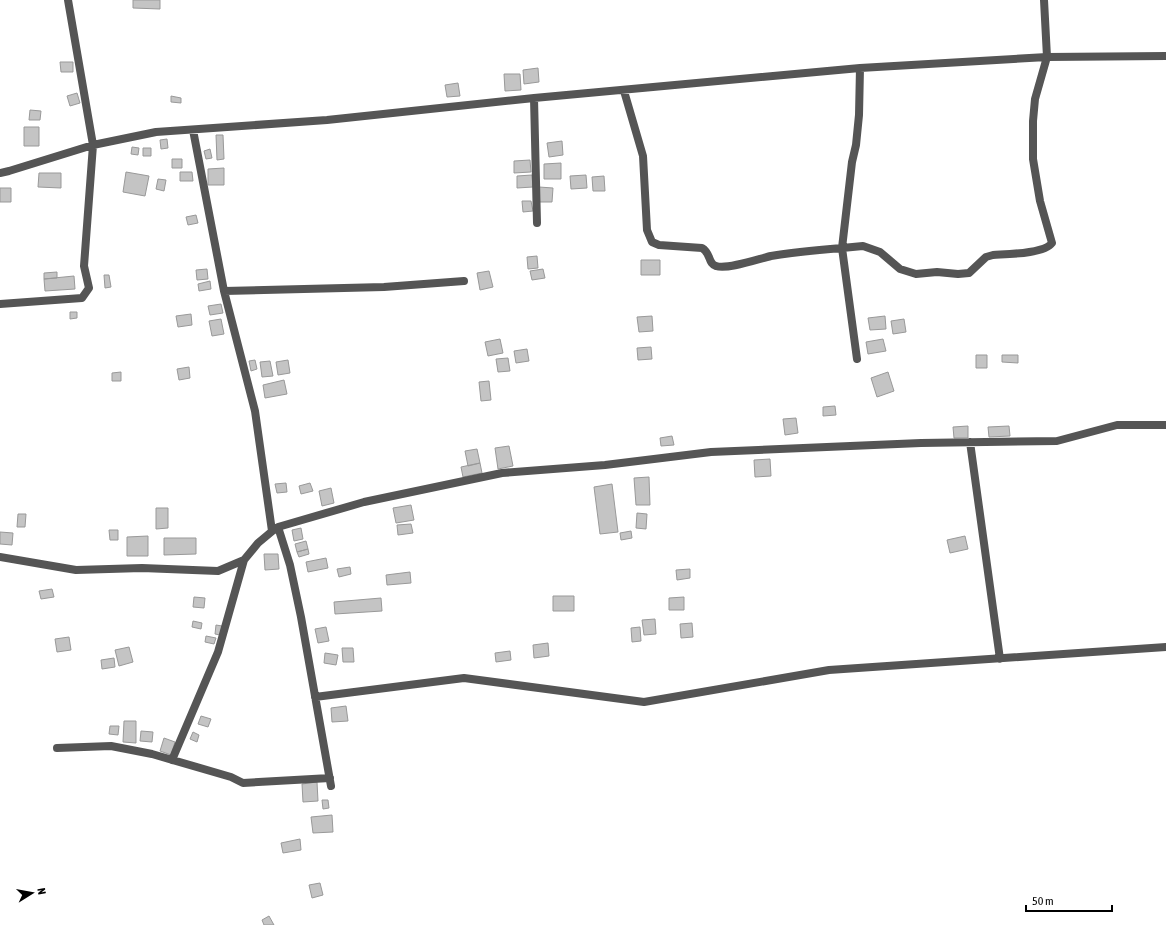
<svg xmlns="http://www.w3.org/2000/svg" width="1166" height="925" font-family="'Asap Condensed',sans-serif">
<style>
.building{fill:#c4c4c4;stroke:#999}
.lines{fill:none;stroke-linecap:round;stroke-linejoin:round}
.minor{stroke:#555;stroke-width:8}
</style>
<rect width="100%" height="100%" fill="#fff"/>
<path class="building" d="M 133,0 L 160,0 L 160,9 L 133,8 Z
M 60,62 L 73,62 L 73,72 L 61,72 Z
M 538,68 L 539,82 L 524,84 L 523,70 Z
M 504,74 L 520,74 L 521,90 L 505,91 Z
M 458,83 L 460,96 L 447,97 L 445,85 Z
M 77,93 L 80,103 L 70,106 L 67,96 Z
M 171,96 L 181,98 L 181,103 L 171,102 Z
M 30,110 L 41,111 L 40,120 L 29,120 Z
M 24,127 L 39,127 L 39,146 L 24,146 Z
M 216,135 L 223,135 L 224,159 L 217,160 Z
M 167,139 L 168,148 L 161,149 L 160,140 Z
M 562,141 L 563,155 L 549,157 L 547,143 Z
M 132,147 L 139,148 L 138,155 L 131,154 Z
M 143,148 L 151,148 L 151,156 L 143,156 Z
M 210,149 L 212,158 L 206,159 L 204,151 Z
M 172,159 L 182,159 L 182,168 L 172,168 Z
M 530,160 L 531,172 L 514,173 L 514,161 Z
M 561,163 L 561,179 L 544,179 L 544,164 Z
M 224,168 L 224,185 L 208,185 L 208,169 Z
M 126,172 L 149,176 L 145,196 L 123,192 Z
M 180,172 L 192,172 L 193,181 L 180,181 Z
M 39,173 L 61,173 L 61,188 L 38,187 Z
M 532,175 L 533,187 L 517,188 L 517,176 Z
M 586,175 L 587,188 L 571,189 L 570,176 Z
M 604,176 L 605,191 L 593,191 L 592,177 Z
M 158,179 L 166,180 L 164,191 L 156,189 Z
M 539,187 L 553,188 L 552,202 L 538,202 Z
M 0,188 L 11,188 L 11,202 L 0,202 Z
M 522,201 L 531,201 L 533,211 L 523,212 Z
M 196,215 L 198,223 L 188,225 L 186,217 Z
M 537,256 L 538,268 L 528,269 L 527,257 Z
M 641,260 L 660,260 L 660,275 L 641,275 Z
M 207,269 L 208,279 L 197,280 L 196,270 Z
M 543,269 L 545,278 L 532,280 L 530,271 Z
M 489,271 L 493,287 L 480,290 L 477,273 Z
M 57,272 L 57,278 L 44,279 L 44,273 Z
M 104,275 L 109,275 L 111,287 L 105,288 Z
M 74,276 L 75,289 L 45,291 L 44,279 Z
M 210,281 L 211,289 L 199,291 L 198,284 Z
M 221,304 L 223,313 L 210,315 L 208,306 Z
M 70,312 L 77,312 L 77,318 L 70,319 Z
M 191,314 L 192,325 L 178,327 L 176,316 Z
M 652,316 L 653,331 L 639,332 L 637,317 Z
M 885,316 L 886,329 L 870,330 L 868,318 Z
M 221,319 L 224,334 L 212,336 L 209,321 Z
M 904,319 L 906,332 L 893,334 L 891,321 Z
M 500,339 L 503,353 L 488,356 L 485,342 Z
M 883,339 L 886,351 L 868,354 L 866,342 Z
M 651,347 L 652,359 L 638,360 L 637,348 Z
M 527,349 L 529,361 L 516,363 L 514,351 Z
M 976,355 L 987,355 L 987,368 L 976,368 Z
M 1002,355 L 1018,355 L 1018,363 L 1002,362 Z
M 508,358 L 510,371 L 498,372 L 496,359 Z
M 255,360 L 257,369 L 251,371 L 249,361 Z
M 288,360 L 290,373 L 278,375 L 276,362 Z
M 270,361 L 273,376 L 262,377 L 260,362 Z
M 189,367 L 190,378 L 179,380 L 177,369 Z
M 121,372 L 121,381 L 112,381 L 112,373 Z
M 888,372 L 894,391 L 877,397 L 871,378 Z
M 284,380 L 287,394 L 265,398 L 263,385 Z
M 489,381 L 491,400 L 481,401 L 479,382 Z
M 835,406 L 836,415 L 823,416 L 823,407 Z
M 796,418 L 798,433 L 785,435 L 783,419 Z
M 968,426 L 968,438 L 954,438 L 953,427 Z
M 1009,426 L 1010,436 L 989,437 L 988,427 Z
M 672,436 L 674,445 L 661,446 L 660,438 Z
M 509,446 L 513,466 L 498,469 L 495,448 Z
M 477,449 L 480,463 L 468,466 L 465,451 Z
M 770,459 L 771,476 L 755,477 L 754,460 Z
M 480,463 L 482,473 L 463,477 L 461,467 Z
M 649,477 L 650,505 L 636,505 L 634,478 Z
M 286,483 L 287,492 L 277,493 L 275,484 Z
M 310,483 L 313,491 L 301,494 L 299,486 Z
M 612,484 L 618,532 L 600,534 L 594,487 Z
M 331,488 L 334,503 L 322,506 L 319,491 Z
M 411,505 L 414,520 L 396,523 L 393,508 Z
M 156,508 L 168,508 L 168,528 L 156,529 Z
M 637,513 L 647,514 L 646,529 L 636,528 Z
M 18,514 L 26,514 L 25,527 L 17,527 Z
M 411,524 L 413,533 L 398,535 L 397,525 Z
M 301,528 L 303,539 L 294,541 L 292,530 Z
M 109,530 L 118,530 L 118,540 L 110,540 Z
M 631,531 L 632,538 L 621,540 L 620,533 Z
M 0,532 L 13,533 L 12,545 L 0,544 Z
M 148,536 L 148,556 L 127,556 L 127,537 Z
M 965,536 L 968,549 L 950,553 L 947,540 Z
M 164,538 L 196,538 L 196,554 L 164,555 Z
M 306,541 L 308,549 L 297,552 L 295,544 Z
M 308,549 L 309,554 L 299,557 L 297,552 Z
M 264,554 L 278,554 L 279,569 L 265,570 Z
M 326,558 L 328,568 L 308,572 L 306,562 Z
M 350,567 L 351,574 L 339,577 L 337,569 Z
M 690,569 L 690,578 L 677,580 L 676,570 Z
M 410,572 L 411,583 L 387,585 L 386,575 Z
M 52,589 L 54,597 L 41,599 L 39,591 Z
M 553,596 L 574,596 L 574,611 L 553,611 Z
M 194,597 L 205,598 L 204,608 L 193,607 Z
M 684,597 L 684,610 L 669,610 L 669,598 Z
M 381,598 L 382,611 L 335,614 L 334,602 Z
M 655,619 L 656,634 L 644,635 L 642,620 Z
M 193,621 L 202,623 L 201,629 L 192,627 Z
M 692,623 L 693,637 L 681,638 L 680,624 Z
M 216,625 L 222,626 L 220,635 L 215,634 Z
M 326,627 L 329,641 L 318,643 L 315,629 Z
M 640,627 L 641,641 L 632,642 L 631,628 Z
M 206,636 L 216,638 L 214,644 L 205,642 Z
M 69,637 L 71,650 L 57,652 L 55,639 Z
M 548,643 L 549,656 L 534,658 L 533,645 Z
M 129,647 L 133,662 L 119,666 L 115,650 Z
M 342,648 L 353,648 L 354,662 L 343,662 Z
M 510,651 L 511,660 L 496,662 L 495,653 Z
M 325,653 L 338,655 L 336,665 L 324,663 Z
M 114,658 L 115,667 L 102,669 L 101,660 Z
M 346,706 L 348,721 L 332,722 L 331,708 Z
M 201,716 L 211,719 L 208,727 L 198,724 Z
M 124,721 L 136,721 L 136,743 L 123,742 Z
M 110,726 L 119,726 L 118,735 L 109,734 Z
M 141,731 L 153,732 L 152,742 L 140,741 Z
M 193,732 L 199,735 L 197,742 L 190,739 Z
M 164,738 L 175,742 L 171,755 L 160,751 Z
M 317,782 L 318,801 L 303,802 L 302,784 Z
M 322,800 L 328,800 L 329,808 L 323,809 Z
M 332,815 L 333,832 L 313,833 L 311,817 Z
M 300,839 L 301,850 L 283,853 L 281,843 Z
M 320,883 L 323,895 L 312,898 L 309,885 Z
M 269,916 L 274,925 L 264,925 L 262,920 Z"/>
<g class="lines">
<path class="minor" d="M 624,91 L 643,156 L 647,230 L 652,242 L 659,245 L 702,248 C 711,253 708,264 716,266 C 727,270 758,259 771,256 C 794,252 818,250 842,248 L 852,162 L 856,145 L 859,115 L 860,68
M 534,98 L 537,223
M 193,130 L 224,291 L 255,411 L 272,531
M 0,173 L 9,171 L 93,145 L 156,132 L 327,120 L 534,98 L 860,68 L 1047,57 L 1166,56
M 224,291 L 384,287 L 464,281
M 0,304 L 82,298 L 89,288 L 84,266 L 93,145 L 68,0
M 857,359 L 842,248 L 863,246 L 880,252 L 900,269 L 916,274 L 937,272 L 958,274 L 969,273 L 986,257 L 993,255 C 1007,254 1044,254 1052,243 L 1040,201 L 1033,159 L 1033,121 L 1035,99 L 1047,57 L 1044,0
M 970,442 L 1000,659
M 0,557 L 76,570 L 142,568 L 218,571 L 244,560 L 258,543 L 276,528
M 315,697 L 464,678 L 644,702 L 829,670 L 1166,647
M 57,748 L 111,746 L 152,754 L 231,777 L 243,783 L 330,778
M 172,760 L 218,652 L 244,560
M 331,786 L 301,617 L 290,565 L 278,527 L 364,502 L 502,473 L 605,465 L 711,452 L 921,443 L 1057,441 L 1117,425 L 1166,425"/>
</g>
<g transform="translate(32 893) rotate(79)" stroke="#ffffff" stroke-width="3" paint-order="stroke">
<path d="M0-3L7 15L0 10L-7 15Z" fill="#000000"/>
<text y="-6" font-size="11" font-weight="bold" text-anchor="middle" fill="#000000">N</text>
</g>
<path d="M1026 905v6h86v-6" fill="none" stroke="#000000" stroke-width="2"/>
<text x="1032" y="905" font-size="12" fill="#000000" stroke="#ffffff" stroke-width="3" paint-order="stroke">50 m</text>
</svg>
